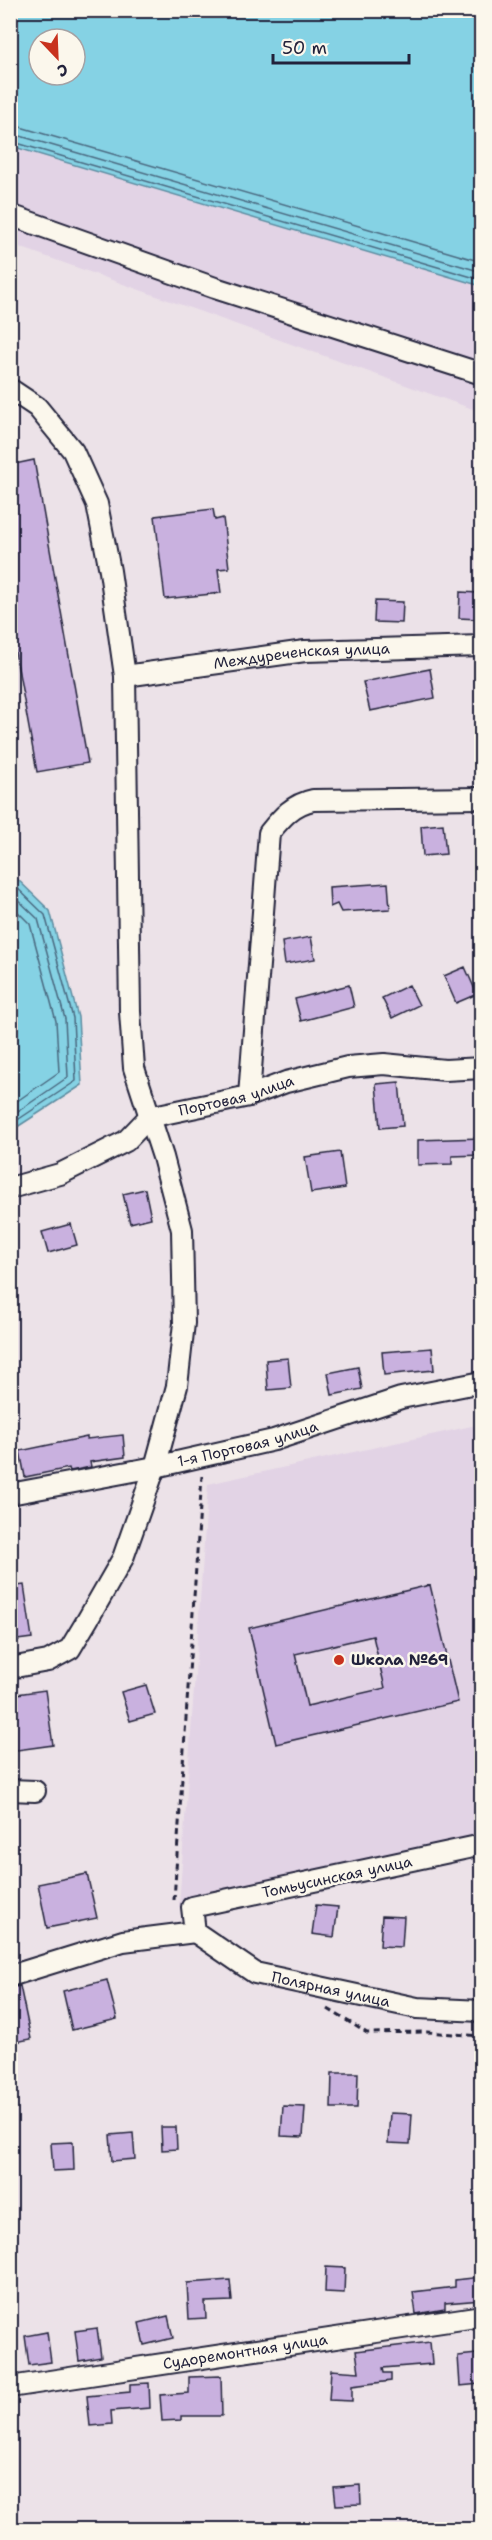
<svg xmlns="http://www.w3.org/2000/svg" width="492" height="2540" font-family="'Shantell Sans',sans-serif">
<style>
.built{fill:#e2d3e5;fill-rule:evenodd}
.water{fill:#85d2e4;stroke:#5d8ca0;stroke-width:1.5;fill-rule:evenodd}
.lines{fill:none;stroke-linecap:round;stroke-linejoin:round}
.shore{stroke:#4a687f;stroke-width:1.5}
.building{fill:#c9b1df;stroke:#22223b;stroke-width:1.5;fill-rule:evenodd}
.minor-casing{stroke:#22223b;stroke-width:24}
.path{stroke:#22223b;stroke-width:3;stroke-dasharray:6 4.5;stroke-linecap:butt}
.minor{stroke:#fbf7ec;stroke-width:20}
.poi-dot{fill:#c8321e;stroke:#fbf7ec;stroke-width:2}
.labels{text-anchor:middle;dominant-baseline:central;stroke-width:5;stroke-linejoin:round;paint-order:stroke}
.street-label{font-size:15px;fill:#22223b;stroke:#fbf7ec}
.poi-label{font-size:15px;font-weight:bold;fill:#22223b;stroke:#fbf7ec;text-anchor:start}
</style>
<rect width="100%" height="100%" fill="#ece2e8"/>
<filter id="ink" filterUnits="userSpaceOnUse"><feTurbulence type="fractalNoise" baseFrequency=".0167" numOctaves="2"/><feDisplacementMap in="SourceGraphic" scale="12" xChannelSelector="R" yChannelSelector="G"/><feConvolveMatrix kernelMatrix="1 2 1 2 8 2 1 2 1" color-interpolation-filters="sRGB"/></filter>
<g filter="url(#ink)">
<path class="built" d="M 11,11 L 481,11 L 481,412 L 11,244 ZM 39,39 L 75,39 L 75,75 L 39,75 Z
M 481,1424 L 481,1837 L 179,1907 L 208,1484 Z"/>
<path class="water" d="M 10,11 L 481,11 L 481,286 L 11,146 ZM 39,39 L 75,39 L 75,75 L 39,75 Z
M 11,873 L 50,911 L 78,1017 L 82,1085 L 11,1131 Z"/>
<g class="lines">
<path class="shore" d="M 10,124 L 482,262
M 10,133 L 482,272
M 10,141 L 482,280
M 10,881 L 45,915 L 73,1018 L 76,1081 L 10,1125
M 10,892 L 38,919 L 65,1019 L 68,1077 L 10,1117
M 10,904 L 30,924 L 56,1021 L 59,1072 L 10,1106"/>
</g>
<path class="building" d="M 34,460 L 88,763 L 37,772 L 10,624 L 10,465 Z
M 213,509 L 215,520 L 223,518 L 229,568 L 218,569 L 221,593 L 165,599 L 155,516 Z
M 460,592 L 479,593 L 478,619 L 459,618 Z
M 375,601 L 403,602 L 402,623 L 374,622 Z
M 430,669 L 435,698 L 370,711 L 363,682 Z
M 443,824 L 446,854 L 423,856 L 421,826 Z
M 388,883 L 390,909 L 341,912 L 337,904 L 330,907 L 329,887 Z
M 311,937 L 315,959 L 285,964 L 282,942 Z
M 465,967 L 477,994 L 456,1003 L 444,976 Z
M 349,985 L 354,1007 L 301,1021 L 295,999 Z
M 409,985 L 419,1005 L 392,1018 L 382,998 Z
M 399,1082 L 403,1126 L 380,1128 L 376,1084 Z
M 482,1138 L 482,1155 L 452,1156 L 452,1164 L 418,1165 L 418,1140 Z
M 340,1152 L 345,1188 L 311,1193 L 305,1157 Z
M 145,1189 L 151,1218 L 130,1223 L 123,1194 Z
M 71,1224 L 77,1245 L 48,1253 L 42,1232 Z
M 432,1348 L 434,1370 L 384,1375 L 382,1352 Z
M 288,1358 L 291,1388 L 268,1390 L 266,1360 Z
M 358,1367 L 362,1389 L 332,1395 L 328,1373 Z
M 123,1435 L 125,1457 L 90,1462 L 91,1467 L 70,1471 L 69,1468 L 25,1477 L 20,1451 L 87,1437 L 87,1439 Z
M 24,1585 L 32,1638 L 10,1641 L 10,1587 Z
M 430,1585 L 458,1702 L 276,1744 L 249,1628 ZM 373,1636 L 385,1688 L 307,1706 L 295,1654 Z
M 146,1685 L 155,1714 L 130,1721 L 121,1692 Z
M 45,1690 L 53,1745 L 10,1751 L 10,1695 Z
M 87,1874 L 97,1918 L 47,1928 L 38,1884 Z
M 316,1905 L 338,1907 L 334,1937 L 312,1934 Z
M 382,1916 L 404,1917 L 402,1947 L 380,1946 Z
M 107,1980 L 117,2019 L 72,2030 L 63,1991 Z
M 20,1986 L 31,2039 L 10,2043 L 10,1988 Z
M 332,2073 L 358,2073 L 357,2108 L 331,2108 Z
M 283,2106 L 305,2107 L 303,2137 L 281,2136 Z
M 390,2113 L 412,2114 L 410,2144 L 388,2143 Z
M 161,2127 L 176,2127 L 177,2149 L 162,2150 Z
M 133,2133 L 135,2159 L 112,2161 L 110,2135 Z
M 73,2142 L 74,2170 L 53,2171 L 51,2143 Z
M 326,2267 L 345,2268 L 344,2293 L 325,2292 Z
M 482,2277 L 482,2300 L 445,2303 L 445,2309 L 416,2314 L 413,2292 L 455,2287 L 455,2280 Z
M 230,2280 L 232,2301 L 205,2302 L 206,2318 L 189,2319 L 187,2283 Z
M 168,2316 L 173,2338 L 144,2345 L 139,2323 Z
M 97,2328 L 101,2357 L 79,2361 L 75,2331 Z
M 47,2332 L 51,2362 L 29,2365 L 25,2336 Z
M 430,2342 L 432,2364 L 383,2368 L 384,2373 L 391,2373 L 391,2381 L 352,2386 L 352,2401 L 329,2400 L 331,2370 L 359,2372 L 356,2351 Z
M 477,2354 L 480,2384 L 460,2386 L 458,2356 Z
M 221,2376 L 222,2416 L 181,2416 L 181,2420 L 162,2421 L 160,2395 L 189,2393 L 189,2377 Z
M 149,2383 L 150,2408 L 111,2411 L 112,2424 L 90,2426 L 87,2396 L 130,2392 L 130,2384 Z
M 360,2485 L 361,2504 L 336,2505 L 334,2487 Z"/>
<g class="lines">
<defs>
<g id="minor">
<path d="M 10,215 L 215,288 L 482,374"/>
<path d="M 10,389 L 37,407 L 73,451 L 97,504 L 110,571 L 125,676 L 130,1012 L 134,1068 L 163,1157 L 182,1230 L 184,1323 L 177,1386 L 155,1467 L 123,1558 L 88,1619 L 70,1649 L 48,1661 L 10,1668"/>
<path id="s1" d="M 125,676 L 305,651 L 482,646"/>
<path d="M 249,1096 L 269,833 C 282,817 293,804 313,800 L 482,798"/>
<path id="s2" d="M 10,1188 L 60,1174 L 126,1141 L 149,1117 L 249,1096 L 286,1082 L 348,1067 L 384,1064 L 445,1070 L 482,1068"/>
<path id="s3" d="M 10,1494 L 155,1467 L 274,1440 L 401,1398 L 482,1382"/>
<path d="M 10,1790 L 35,1791"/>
<path id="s4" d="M 482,1845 L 192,1907 L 195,1932 L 255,1973 L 417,2008 L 482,2011"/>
<path d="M 10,1976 L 123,1941 L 195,1932"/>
<path id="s5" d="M 10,2387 L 482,2316"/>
</g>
</defs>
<use href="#minor" class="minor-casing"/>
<path class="path" d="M 174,1900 L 202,1476
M 328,2009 L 367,2033 L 427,2032 L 482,2036"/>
<use href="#minor" class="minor"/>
</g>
</g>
<circle class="poi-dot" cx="339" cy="1660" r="6"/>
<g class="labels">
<g class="street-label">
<text stroke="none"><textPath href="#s1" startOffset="178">Междуреченская улица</textPath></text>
<text stroke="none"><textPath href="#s2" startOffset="249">Портовая улица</textPath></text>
<text stroke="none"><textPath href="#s3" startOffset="243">1-я Портовая улица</textPath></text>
<text transform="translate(337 1877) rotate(-12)">Томьусинская улица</text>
<text stroke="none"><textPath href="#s4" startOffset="472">Полярная улица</textPath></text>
<text stroke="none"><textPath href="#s5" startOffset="238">Судоремонтная улица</textPath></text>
</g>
<g class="poi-label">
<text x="351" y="1660">Школа №69</text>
</g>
</g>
<rect width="492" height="2540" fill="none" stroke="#fbf7ec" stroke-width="36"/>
<rect x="18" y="18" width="456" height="2504" fill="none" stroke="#22223b" stroke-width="2" filter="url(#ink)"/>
<g transform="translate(57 57) rotate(157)"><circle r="28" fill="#fbf7ec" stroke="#a4a2a5" stroke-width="1.5"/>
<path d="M0-4.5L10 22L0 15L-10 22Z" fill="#c8321e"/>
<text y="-9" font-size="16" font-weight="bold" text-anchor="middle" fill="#22223b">С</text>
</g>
<path d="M273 54v9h136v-9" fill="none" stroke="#22223b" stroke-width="3"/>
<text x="282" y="54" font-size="18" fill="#22223b" stroke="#fbf7ec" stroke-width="4.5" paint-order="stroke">50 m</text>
</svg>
